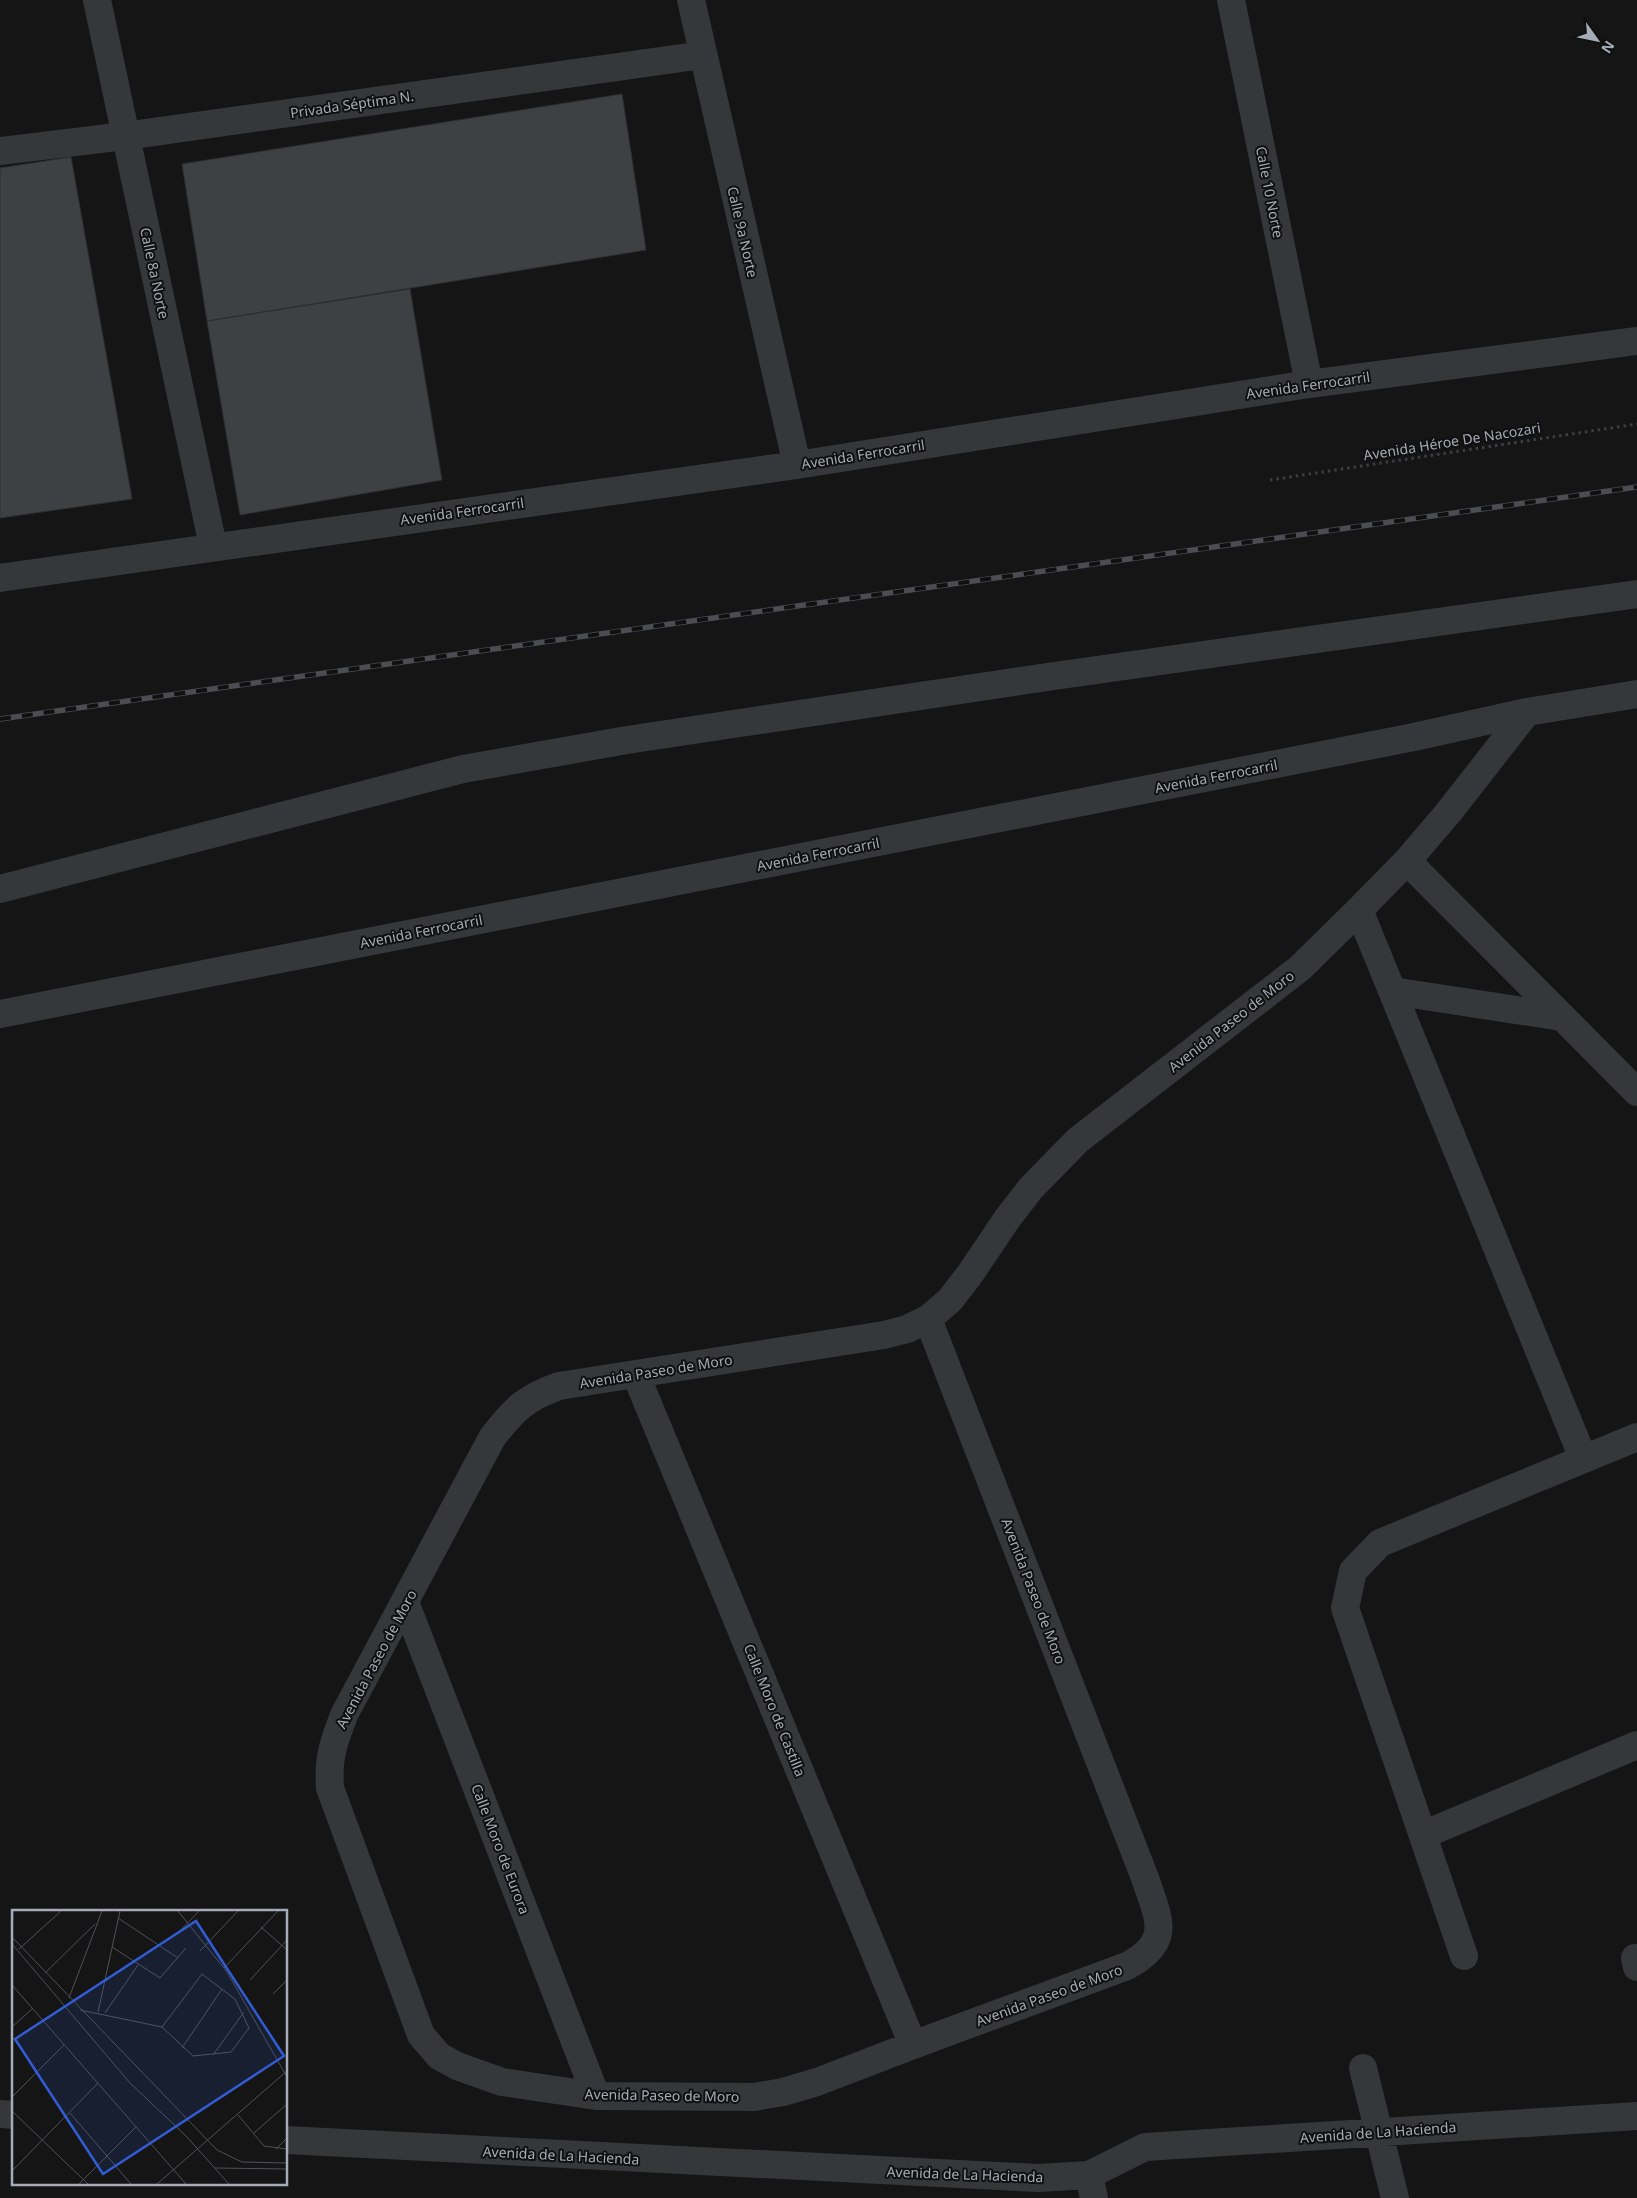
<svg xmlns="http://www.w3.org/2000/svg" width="1637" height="2198" font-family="'Noto Sans',sans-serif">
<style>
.building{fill:#3f4043;stroke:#2f2f32}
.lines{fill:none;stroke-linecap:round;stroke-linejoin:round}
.path{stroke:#3c3e42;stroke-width:3;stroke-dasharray:2.5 4;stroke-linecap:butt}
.minor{stroke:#36373b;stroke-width:28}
.rail-casing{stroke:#4b4d52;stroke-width:5.5}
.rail{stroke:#101011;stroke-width:4;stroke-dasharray:11;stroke-linecap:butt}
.labels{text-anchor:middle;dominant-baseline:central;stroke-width:4;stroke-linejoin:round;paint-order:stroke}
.street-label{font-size:14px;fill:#a6acb7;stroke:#101011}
.inset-road{fill:none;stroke:#4f5156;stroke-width:1}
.view{fill:#325cd3;fill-opacity:0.15;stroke:#325cd3;stroke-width:2.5}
.inset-edge{fill:none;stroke:#a6acb7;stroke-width:2.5}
</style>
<rect width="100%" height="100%" fill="#151516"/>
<path class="building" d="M 622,94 L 646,250 L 207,321 L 182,164 Z
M 71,157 L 132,499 L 0,518 L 0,168 Z
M 410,289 L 442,480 L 240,515 L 207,321 Z"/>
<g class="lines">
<path class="path" d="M 1270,480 L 1637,424"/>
<path class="minor" d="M 97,0 L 213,546
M 691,0 L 797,465
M 1231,0 L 1309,384
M 0,151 L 125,136 L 703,55
M 0,578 L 797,465 L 1309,384 L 1637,341
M 1407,861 L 1637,1092
M 0,889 L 463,769 L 627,740 L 1054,676 L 1637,594
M 1359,910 L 1583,1458
M 1392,991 L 1562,1017
M 0,1014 L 1414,737 L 1527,712 L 1637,694
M 928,1319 L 1145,1878 C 1159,1920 1173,1941 1127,1966 L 913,2045 L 817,2082 L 783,2092 L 754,2097 L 596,2096 L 502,2082 L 457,2066 L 439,2056 L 421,2035 L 330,1788 C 328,1757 333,1744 344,1715 L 492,1438 C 513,1410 525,1398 559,1386 L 884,1335 L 907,1329 L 928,1319 L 950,1300 L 970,1274 L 1007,1219 L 1031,1188 L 1078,1140 L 1300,968 L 1359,910 L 1407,861 L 1448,813 L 1527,712
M 636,1375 L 913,2045
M 405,1602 L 596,2096
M 1423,1835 L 1637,1745
M 1464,1956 L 1345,1608 L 1353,1571 L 1380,1543 L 1637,1437
M 1635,1958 L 1637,1967
M 1363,2068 L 1395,2198
M 0,2114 L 14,2115
M 286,2140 L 1038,2178 L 1089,2175 L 1145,2147 L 1637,2116
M 1089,2175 L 1094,2198"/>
<defs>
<path id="rail" d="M 0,719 L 1637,487"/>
</defs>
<use href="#rail" class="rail-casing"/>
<use href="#rail" class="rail"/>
</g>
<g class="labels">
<g class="street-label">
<text transform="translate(352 104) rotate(-8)">Privada Séptima N.</text>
<text transform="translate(1270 192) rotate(79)">Calle 10 Norte</text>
<text transform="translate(743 232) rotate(77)">Calle 9a Norte</text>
<text transform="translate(155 273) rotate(78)">Calle 8a Norte</text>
<text transform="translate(1308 385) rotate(-8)">Avenida Ferrocarril</text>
<text transform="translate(1452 441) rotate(-9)">Avenida Héroe De Nacozari</text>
<text transform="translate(863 454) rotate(-9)">Avenida Ferrocarril</text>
<text transform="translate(462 511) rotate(-8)">Avenida Ferrocarril</text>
<text transform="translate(1216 776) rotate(-11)">Avenida Ferrocarril</text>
<text transform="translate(818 854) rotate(-11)">Avenida Ferrocarril</text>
<text transform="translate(421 931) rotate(-11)">Avenida Ferrocarril</text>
<text transform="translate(1231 1021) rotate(-38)">Avenida Paseo de Moro</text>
<text transform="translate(656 1371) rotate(-9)">Avenida Paseo de Moro</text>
<text transform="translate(1034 1591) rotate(69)">Avenida Paseo de Moro</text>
<text transform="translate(376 1659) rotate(-62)">Avenida Paseo de Moro</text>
<text transform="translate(775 1710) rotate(68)">Calle Moro de Castilla</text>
<text transform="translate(501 1849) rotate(69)">Calle Moro de Eurora</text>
<text transform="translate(1049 1995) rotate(-20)">Avenida Paseo de Moro</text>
<text transform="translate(662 2095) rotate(1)">Avenida Paseo de Moro</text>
<text transform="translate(1378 2132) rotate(-4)">Avenida de La Hacienda</text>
<text transform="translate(561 2155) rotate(3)">Avenida de La Hacienda</text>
<text transform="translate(965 2174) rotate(2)">Avenida de La Hacienda</text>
</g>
</g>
<g transform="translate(12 1910)">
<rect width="275" height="275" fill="#151516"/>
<path class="inset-road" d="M 166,1 L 215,62 L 275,167M 106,8 L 166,48M 249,17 L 275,40M 165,24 L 187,1M 0,27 L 205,240 L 230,252 L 275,253M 0,33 L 1,1M 0,34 L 118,173 L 174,226 L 217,274M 100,37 L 148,68 L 174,38M 7,39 L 49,1M 188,41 L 226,1M 212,58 L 266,1M 33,63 L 83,14M 238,70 L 275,30M 0,75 L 174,274M 261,84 L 275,70M 57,88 L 90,1M 68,100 L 150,117 L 181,146 L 219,142 L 237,118 L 223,89 L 190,64 L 150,117M 86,102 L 108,1M 93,103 L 126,55M 0,117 L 21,98M 170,138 L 210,79M 201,145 L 232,102M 0,187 L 52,135M 0,201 L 76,274M 58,203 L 119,274M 226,205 L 252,236 L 275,239M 242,223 L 275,194M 264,239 L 275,228M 203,258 L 275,259M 0,261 L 86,173M 67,274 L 124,217M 145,274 L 275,161"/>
<path class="view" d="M 184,11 L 272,146 L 91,264 L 3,129 Z"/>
<rect width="275" height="275" class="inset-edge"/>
</g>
<g transform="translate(1597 40) rotate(123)" stroke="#101011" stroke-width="4" paint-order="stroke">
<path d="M0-4L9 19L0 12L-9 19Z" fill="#a6acb7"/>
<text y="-8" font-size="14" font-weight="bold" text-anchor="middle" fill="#a6acb7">N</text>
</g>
</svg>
